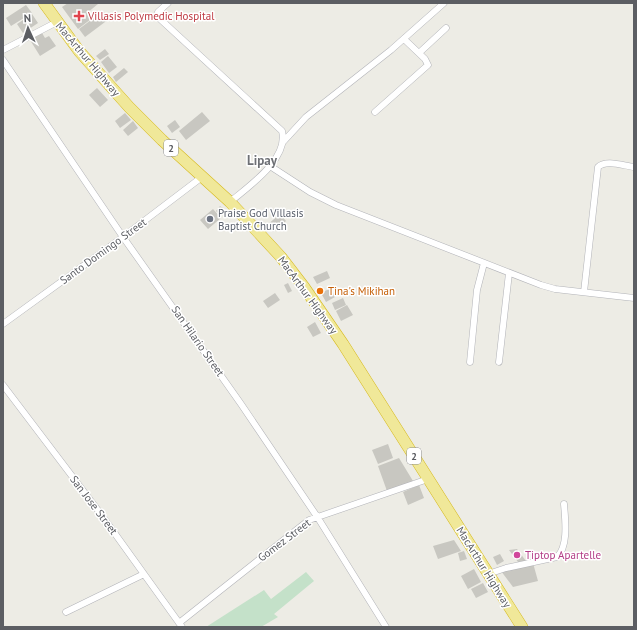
<svg xmlns="http://www.w3.org/2000/svg" width="637" height="630" font-family="'PT Sans',sans-serif">
<style>
.green{fill:#c4e1c9}
.building{fill:#c8c7c1}
.lines{fill:none;stroke-linecap:round;stroke-linejoin:round}
.street-casing{stroke:#b2b3b8;stroke-width:7}
.highway-casing{stroke:#d6b91c;stroke-width:12}
.street{stroke:#fff;stroke-width:6}
.highway{stroke:#f0e899;stroke-width:11}
.health-dot{fill:#e0444e;stroke:#fff;stroke-width:1.5}
.worship-dot{fill:#6b7280;stroke:#fff;stroke-width:1.5}
.food-dot{fill:#e8710a;stroke:#fff;stroke-width:1.5}
.hotel-dot{fill:#d1479c;stroke:#fff;stroke-width:1.5}
.labels{text-anchor:middle;dominant-baseline:central;stroke-width:3;stroke-linejoin:round;paint-order:stroke}
.shield{fill:#fff;stroke:#8d8e92;stroke-width:1}
.shield-label{font-size:10px;font-weight:bold;fill:#5c5e63}
.health-label{font-size:11px;fill:#be3a42;stroke:#fff;text-anchor:start}
.street-label{font-size:11px;fill:#5c5e63;stroke:#fff}
.worship-label{font-size:11px;fill:#5b616d;stroke:#fff;text-anchor:start}
.food-label{font-size:11px;fill:#c56008;stroke:#fff;text-anchor:start}
.hotel-label{font-size:11px;fill:#b23c85;stroke:#fff;text-anchor:start}
.quarter-label{font-size:13px;font-weight:bold;fill:#6e7075;stroke:#fff}
</style>
<rect width="100%" height="100%" fill="#edece5"/>
<path class="green" d="M 306,572 L 314,581 L 274,614 L 278,617 L 261,627 L 206,627 L 264,590 L 271,599 Z"/>
<path class="building" d="M 68,3 L 97,3 L 98,4 L 87,13 L 91,19 L 78,29 L 62,7 Z
M 26,5 L 32,13 L 11,26 L 6,18 Z
M 103,11 L 109,19 L 85,37 L 79,29 Z
M 32,14 L 38,23 L 23,33 L 17,24 Z
M 42,33 L 45,38 L 49,36 L 56,46 L 40,56 L 30,40 Z
M 105,49 L 109,54 L 100,60 L 96,56 Z
M 108,56 L 117,67 L 109,73 L 101,62 Z
M 124,68 L 128,72 L 116,82 L 113,77 Z
M 97,88 L 108,100 L 100,107 L 89,95 Z
M 202,112 L 210,121 L 186,140 L 179,131 Z
M 125,113 L 131,120 L 120,128 L 115,121 Z
M 175,120 L 180,127 L 172,133 L 167,126 Z
M 133,121 L 138,128 L 128,136 L 123,130 Z
M 220,206 L 225,210 L 220,215 L 216,211 Z
M 213,209 L 221,218 L 208,229 L 200,220 Z
M 280,214 L 286,221 L 273,232 L 267,225 Z
M 327,271 L 330,278 L 317,284 L 313,277 Z
M 288,283 L 292,291 L 288,293 L 284,285 Z
M 331,288 L 335,297 L 326,302 L 321,293 Z
M 275,293 L 280,300 L 268,308 L 263,301 Z
M 343,298 L 346,305 L 335,310 L 332,303 Z
M 347,305 L 353,315 L 341,321 L 336,311 Z
M 315,322 L 321,333 L 313,337 L 307,327 Z
M 388,444 L 393,458 L 378,464 L 372,450 Z
M 399,458 L 413,481 L 387,491 L 378,466 Z
M 419,485 L 424,498 L 408,505 L 403,492 Z
M 454,540 L 461,551 L 438,559 L 433,546 Z
M 517,549 L 526,561 L 518,562 L 509,550 Z
M 464,551 L 467,559 L 460,561 L 458,553 Z
M 500,554 L 504,561 L 497,565 L 493,557 Z
M 533,563 L 538,581 L 513,587 L 501,571 Z
M 474,569 L 481,582 L 468,589 L 461,576 Z
M 483,583 L 488,592 L 476,598 L 471,589 Z"/>
<g class="lines">
<defs>
<path id="street" d="M 168,3 L 158,12 L 160,19 L 282,131 C 289,159 249,186 230,202
M 3,50 L 57,22
M 419,53 L 446,28
M 3,60 L 123,237 L 241,404 L 318,518 L 386,627
M 375,112 L 428,65 L 425,59 L 404,39
M 283,142 L 306,117 L 391,50 L 444,3
M 270,166 L 310,192 L 336,205 L 541,285 L 555,289 L 634,298
M 584,292 L 598,167 C 606,159 624,166 634,167
M 3,324 L 123,237 L 202,177
M 470,362 L 477,290 L 484,263
M 499,362 L 509,273
M 3,385 L 103,517 L 182,627
M 488,574 L 506,568 L 557,557 C 569,546 565,518 564,504
M 66,612 L 144,574
M 179,623 L 309,520 L 428,479"/>
<path id="highway" d="M 44,3 L 79,51 L 129,107 L 162,140 L 230,202 L 281,257 L 304,287 L 343,344 L 522,627"/>
</defs>
<use href="#street" class="street-casing"/>
<use href="#highway" class="highway-casing"/>
<use href="#street" class="street"/>
<use href="#highway" class="highway"/>
</g>
<path class="health-dot" d="M77 10h4v4h4v4h-4v4h-4v-4h-4v-4h4z"/>
<circle class="worship-dot" cx="210" cy="219" r="4"/>
<circle class="food-dot" cx="320" cy="291" r="4"/>
<circle class="hotel-dot" cx="517" cy="555" r="4"/>
<g class="labels">
<g class="shield">
<rect x="164" y="140" width="14" height="16" rx="3"/>
<rect x="407" y="448" width="14" height="16" rx="3"/>
</g>
<g class="shield-label">
<text x="171" y="148">2</text>
<text x="414" y="456">2</text>
</g>
<g class="health-label">
<text x="88" y="16">Villasis Polymedic Hospital</text>
</g>
<g class="street-label">
<text transform="translate(88 59) rotate(50)">MacArthur Highway</text>
<text transform="translate(103 251) rotate(-36)">Santo Domingo Street</text>
<text transform="translate(308 295) rotate(54)">MacArthur Highway</text>
<text transform="translate(198 341) rotate(55)">San Hilario Street</text>
<text transform="translate(94 505) rotate(53)">San Jose Street</text>
<text transform="translate(284 540) rotate(-37)">Gomez Street</text>
<text transform="translate(484 567) rotate(58)">MacArthur Highway</text>
</g>
<g class="worship-label">
<text x="218" y="213">Praise God Villasis<tspan x="218" dy="13">Baptist Church</tspan></text>
</g>
<g class="food-label">
<text x="328" y="291">Tina's Mikihan</text>
</g>
<g class="hotel-label">
<text x="525" y="555">Tiptop Apartelle</text>
</g>
<g class="quarter-label">
<text x="262" y="160">Lipay</text>
</g>
</g>
<rect width="637" height="630" fill="none" stroke="#5c5e63" stroke-width="8"/>
<g transform="translate(28 28) rotate(357)" stroke="#ffffff" stroke-width="3" paint-order="stroke">
<path d="M0-3L7 15L0 10L-7 15Z" fill="#5c5e63"/>
<text y="-6" font-size="11" font-weight="bold" text-anchor="middle" fill="#5c5e63">N</text>
</g>
</svg>
